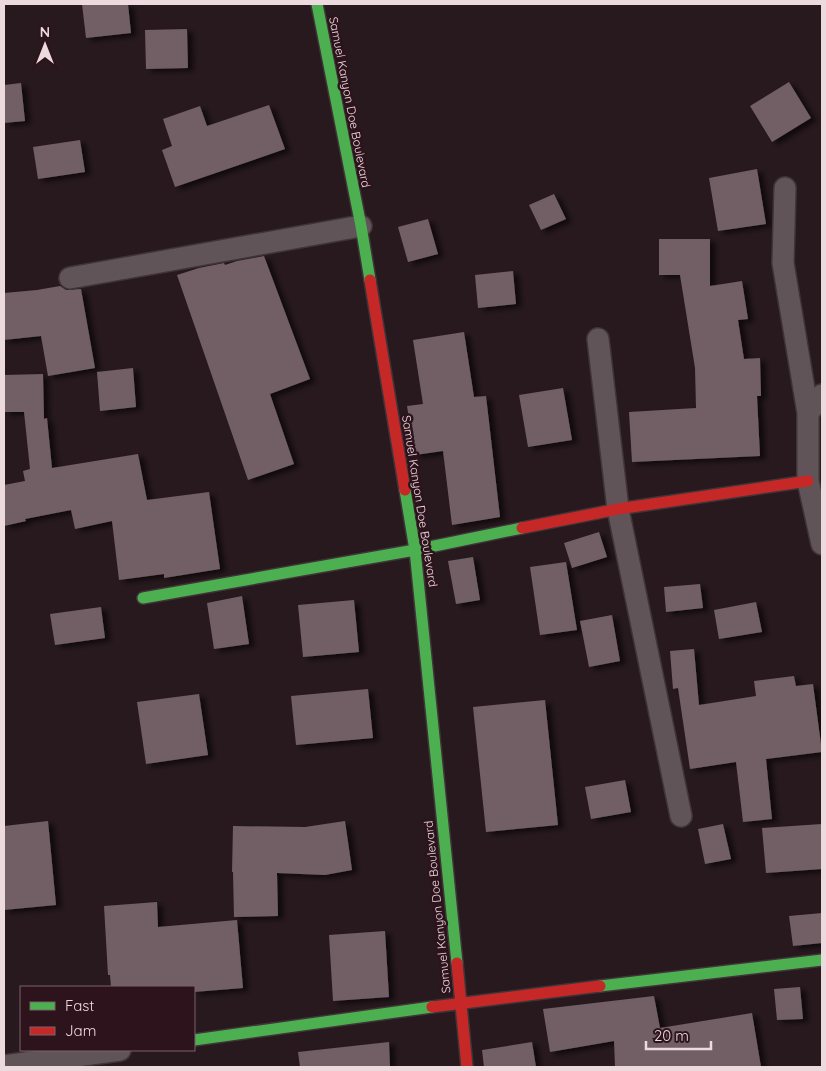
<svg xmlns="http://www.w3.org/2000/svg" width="826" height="1071" font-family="Quicksand,sans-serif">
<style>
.building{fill:#715f65;filter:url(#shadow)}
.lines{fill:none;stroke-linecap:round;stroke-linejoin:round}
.street-casing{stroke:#3f3437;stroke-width:24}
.fast-casing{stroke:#3f3437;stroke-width:14}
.jam-casing{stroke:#3f3437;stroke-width:14}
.street{stroke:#615459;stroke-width:21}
.fast{stroke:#4caf50;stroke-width:11}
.jam{stroke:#c62828;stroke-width:11}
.labels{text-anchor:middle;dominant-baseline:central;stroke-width:5;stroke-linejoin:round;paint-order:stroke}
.street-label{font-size:12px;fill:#eddadf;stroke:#2d131c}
</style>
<defs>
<filter id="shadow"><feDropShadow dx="5.5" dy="3" stdDeviation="2.5" flood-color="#0009"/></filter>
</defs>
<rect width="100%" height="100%" fill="#27191e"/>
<path class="building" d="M 82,4 L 128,4 L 131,33 L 86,38 Z
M 187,29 L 188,68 L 146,69 L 145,30 Z
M 789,82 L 811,118 L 772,142 L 750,106 Z
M 21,83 L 25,121 L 4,123 L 4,85 Z
M 269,105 L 285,149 L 175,187 L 162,150 L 172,146 L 163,119 L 200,106 L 207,126 Z
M 80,140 L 85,172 L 38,179 L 33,147 Z
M 757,169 L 766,224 L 718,231 L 709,178 Z
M 554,194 L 566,219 L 541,230 L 529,205 Z
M 428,219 L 438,254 L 408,262 L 398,227 Z
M 659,239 L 710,239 L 710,286 L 742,281 L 748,319 L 738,320 L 744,359 L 760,358 L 761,396 L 757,396 L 760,456 L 632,462 L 629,412 L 696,408 L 695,368 L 680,275 L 659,275 Z
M 264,256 L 310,379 L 270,394 L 294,464 L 248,480 L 177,275 L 199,268 L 224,263 L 225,265 L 237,261 Z
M 513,271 L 516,304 L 478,308 L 475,275 Z
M 60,286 L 66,290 L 81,289 L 95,368 L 48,376 L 41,336 L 4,340 L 4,293 L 37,290 Z
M 464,332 L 474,397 L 486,396 L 500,517 L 452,525 L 443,451 L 415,455 L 407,406 L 423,404 L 413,340 Z
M 133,368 L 136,407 L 100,411 L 97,372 Z
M 43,374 L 44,419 L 47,418 L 52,468 L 138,454 L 147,500 L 209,492 L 220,569 L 164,578 L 164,574 L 119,580 L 112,521 L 75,529 L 71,510 L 25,519 L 26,521 L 4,526 L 4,485 L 25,481 L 23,471 L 30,469 L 24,412 L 4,412 L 4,375 Z
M 563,388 L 572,440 L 528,447 L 519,395 Z
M 599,532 L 607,557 L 572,568 L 564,543 Z
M 473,557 L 480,600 L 456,604 L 448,561 Z
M 566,562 L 577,630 L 540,635 L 530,567 Z
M 700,584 L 703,608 L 666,612 L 664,587 Z
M 242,596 L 249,644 L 214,649 L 207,603 Z
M 354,600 L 359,652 L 303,657 L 298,605 Z
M 756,602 L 762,632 L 719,639 L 714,610 Z
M 101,607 L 105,638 L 55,645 L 50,614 Z
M 612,615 L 620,661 L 589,667 L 580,621 Z
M 694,649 L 699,705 L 756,696 L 754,681 L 794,676 L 796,686 L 813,684 L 822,752 L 766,759 L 772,819 L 743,822 L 736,762 L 690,769 L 678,688 L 673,689 L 670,651 Z
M 368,689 L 373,738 L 296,745 L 291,696 Z
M 199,694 L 208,755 L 146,764 L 137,702 Z
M 545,700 L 558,825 L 486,832 L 473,707 Z
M 625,780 L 631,812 L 591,819 L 585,787 Z
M 48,821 L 56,905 L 4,910 L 4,826 Z
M 345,821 L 352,870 L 325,875 L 277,873 L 278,916 L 234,917 L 233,872 L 232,872 L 233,826 L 305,827 Z
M 723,824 L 731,859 L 705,864 L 698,829 Z
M 822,824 L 822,869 L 766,873 L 762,828 Z
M 157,902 L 158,927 L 237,920 L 243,988 L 194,992 L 194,987 L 111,987 L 110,975 L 108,975 L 104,906 Z
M 822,913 L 822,943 L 793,946 L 789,916 Z
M 385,931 L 389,997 L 333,1001 L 329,935 Z
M 800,987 L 803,1019 L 777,1020 L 774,989 Z
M 654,996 L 660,1028 L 752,1013 L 761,1067 L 615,1067 L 614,1041 L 550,1052 L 543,1009 Z
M 389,1042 L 390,1067 L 300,1067 L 298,1052 Z
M 532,1042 L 536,1067 L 484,1067 L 482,1050 Z"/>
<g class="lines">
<defs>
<path id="street" d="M 785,188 L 783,263 L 808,413
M 70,278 L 361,226
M 598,339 L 618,509 L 681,816
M 822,395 L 808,413 L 808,481 L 822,544
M 4,1066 L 120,1050"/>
<path id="fast" d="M 317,4 L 361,226 L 370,280
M 405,490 L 415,550 L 457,963
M 143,598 L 415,550 L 522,528
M 600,986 L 822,960
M 194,1040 L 432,1007"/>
<path id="jam" d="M 370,280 L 405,490
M 522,528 L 618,509 L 808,481
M 457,963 L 467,1067
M 432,1007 L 600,986"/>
</defs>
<use href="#street" class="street-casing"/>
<use href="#fast" class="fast-casing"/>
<use href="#jam" class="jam-casing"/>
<use href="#street" class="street"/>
<use href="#fast" class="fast"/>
<use href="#jam" class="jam"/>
</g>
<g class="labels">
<g class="street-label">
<text transform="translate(350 102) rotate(79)">Samuel Kanyon Doe Boulevard</text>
<text transform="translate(420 501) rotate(81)">Samuel Kanyon Doe Boulevard</text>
<text transform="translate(437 907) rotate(-96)">Samuel Kanyon Doe Boulevard</text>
</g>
</g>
<rect width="826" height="1071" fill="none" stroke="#eddadf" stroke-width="10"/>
<rect x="20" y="986" width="175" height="65" fill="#2d131c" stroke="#7a636a"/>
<rect x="30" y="1002" width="25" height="8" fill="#4caf50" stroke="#7a636a"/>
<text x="65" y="1011" font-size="15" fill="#eddadf">Fast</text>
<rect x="30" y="1027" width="25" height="8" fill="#c62828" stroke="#7a636a"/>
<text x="65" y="1036" font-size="15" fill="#eddadf">Jam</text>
<g transform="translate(45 45)" stroke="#2d131c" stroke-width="4" paint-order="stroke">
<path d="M0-4L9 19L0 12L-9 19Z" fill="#eddadf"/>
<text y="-8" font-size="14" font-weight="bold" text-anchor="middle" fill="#eddadf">N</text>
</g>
<path d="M646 1041v8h65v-8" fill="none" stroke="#eddadf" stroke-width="2.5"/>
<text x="654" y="1041" font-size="15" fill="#eddadf" stroke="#2d131c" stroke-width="4" paint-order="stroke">20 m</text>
</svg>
